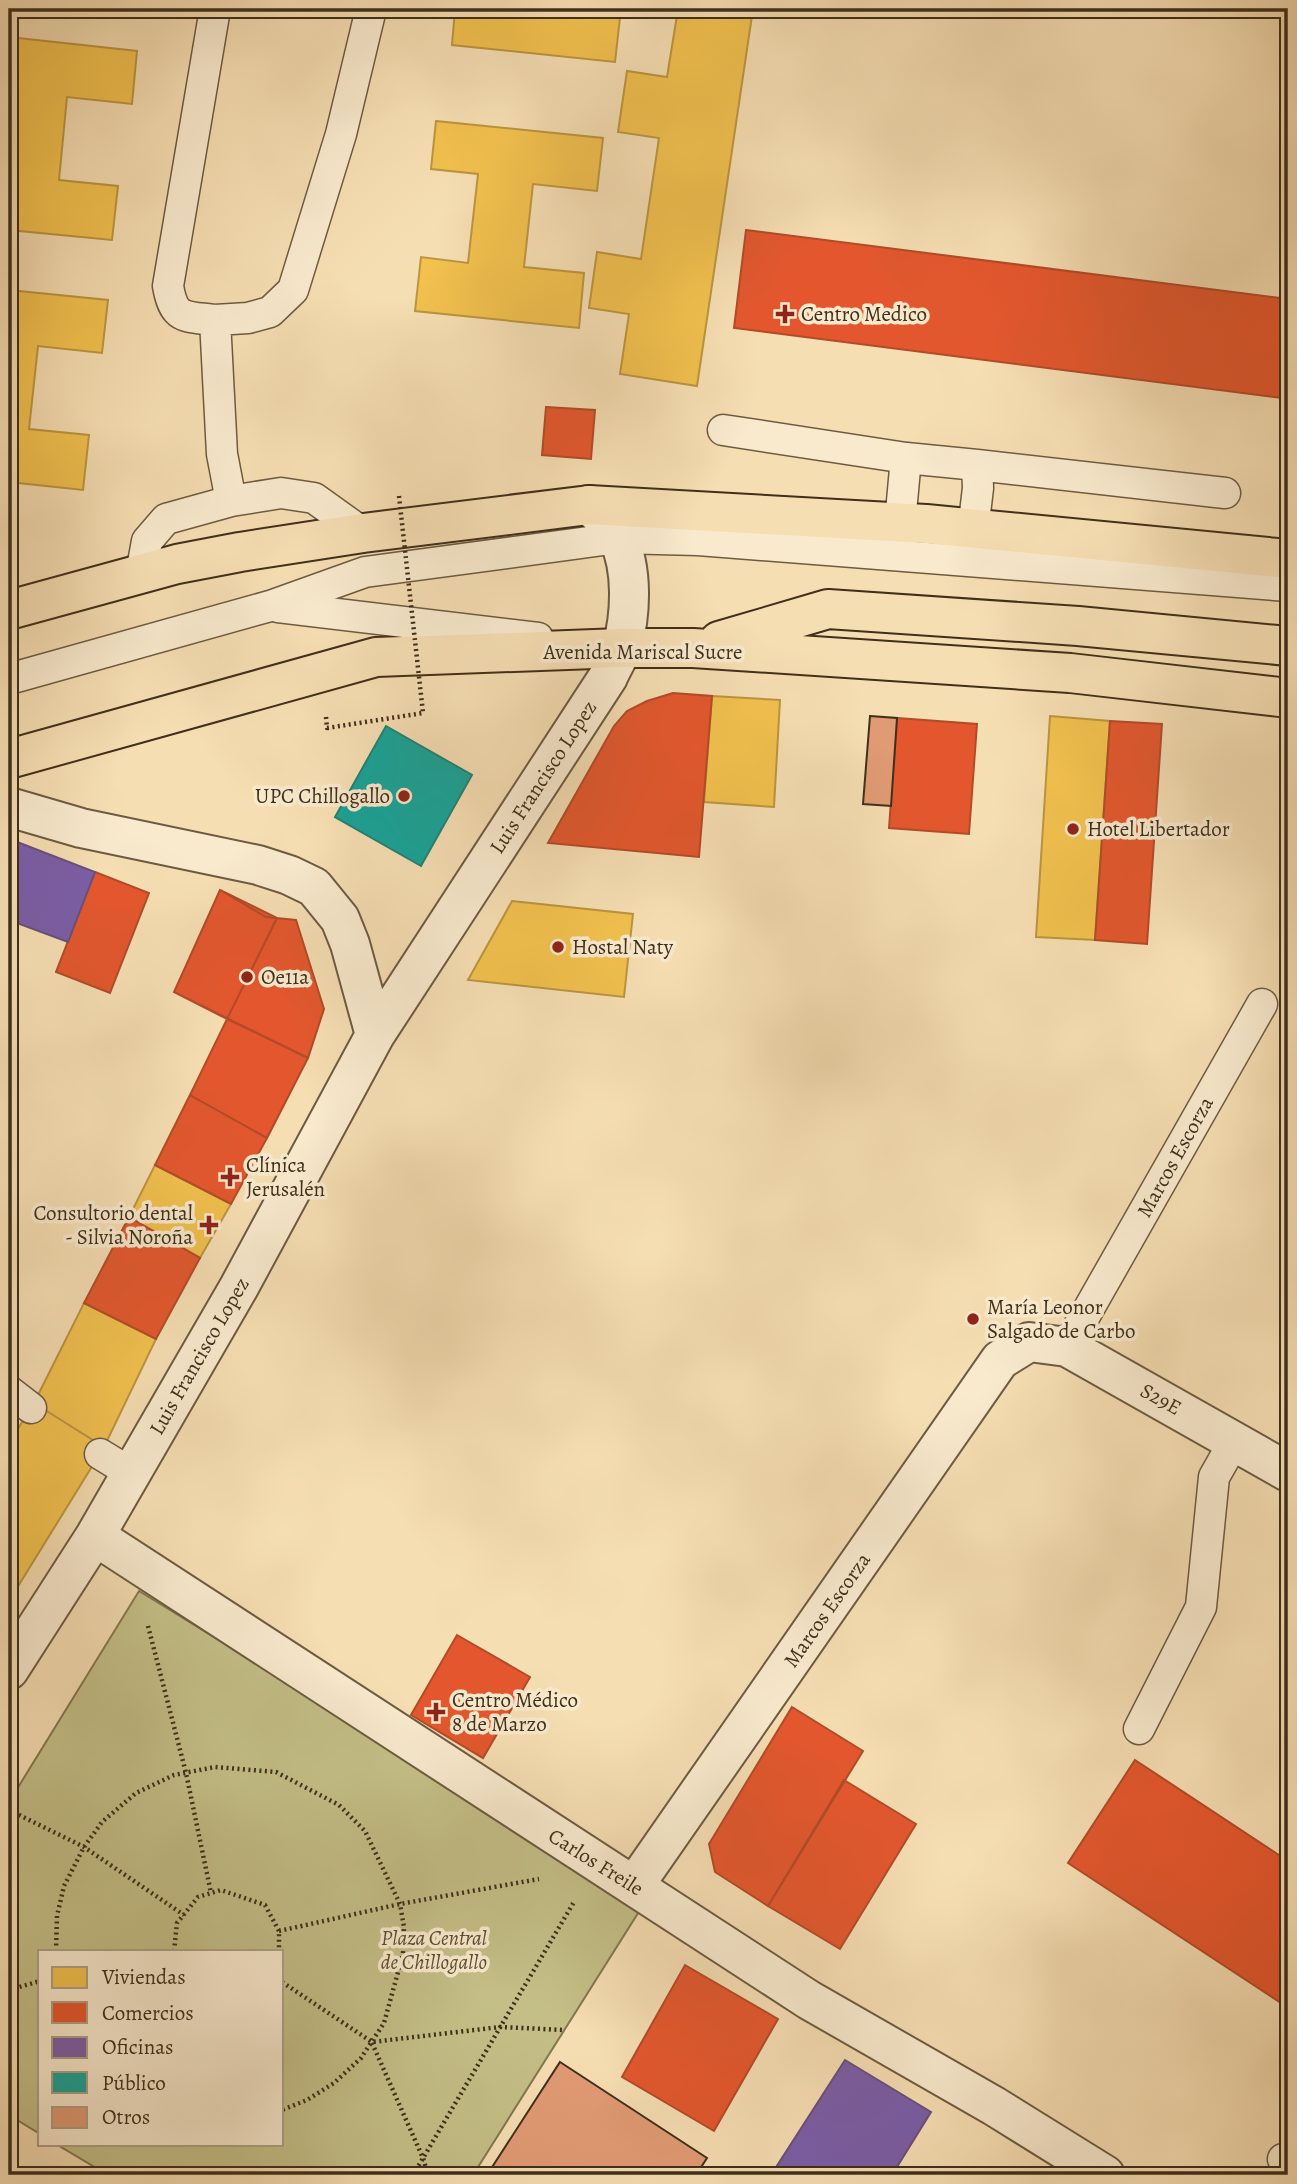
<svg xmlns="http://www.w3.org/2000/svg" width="1297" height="2184" font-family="Alegreya,serif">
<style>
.green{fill:#c4bf87;stroke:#827751;stroke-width:2}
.homes{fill:#f2c14e;stroke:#bc953f;stroke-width:2}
.shops{fill:#e4572e;stroke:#b24b28;stroke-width:2}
.offices{fill:#7b5ea7;stroke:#69507d;stroke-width:2}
.public{fill:#17a398;stroke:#238072;stroke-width:2}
.building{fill:#e19b74;stroke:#3f2f1b;stroke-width:2}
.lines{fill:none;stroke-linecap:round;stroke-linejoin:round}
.service-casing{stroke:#6d5b41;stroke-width:33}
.minor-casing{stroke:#6d5b41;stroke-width:42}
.tertiary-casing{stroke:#6d5b41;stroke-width:42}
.primary-casing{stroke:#3f2f1b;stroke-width:42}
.path{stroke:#3f2f1b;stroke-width:4.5;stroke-dasharray:2 3.5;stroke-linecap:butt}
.service{stroke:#f9eace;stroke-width:30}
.minor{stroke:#f9eace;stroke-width:38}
.tertiary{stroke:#f9eace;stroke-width:38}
.primary{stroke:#f6deb3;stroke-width:38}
.path-bridge{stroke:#3f2f1b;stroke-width:4.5;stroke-dasharray:2 3.5;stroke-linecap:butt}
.poi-dot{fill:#8f2418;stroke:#f9eace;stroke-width:2.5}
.labels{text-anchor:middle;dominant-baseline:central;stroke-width:7;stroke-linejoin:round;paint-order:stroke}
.poi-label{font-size:21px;fill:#3f2f1b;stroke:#f9eace;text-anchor:start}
.street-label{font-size:21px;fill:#3f2f1b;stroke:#f9eace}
.park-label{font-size:21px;font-style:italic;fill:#5a4c31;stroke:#f9eace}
</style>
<rect width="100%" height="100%" fill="#f6deb3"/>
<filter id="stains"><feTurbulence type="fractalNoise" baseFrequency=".00286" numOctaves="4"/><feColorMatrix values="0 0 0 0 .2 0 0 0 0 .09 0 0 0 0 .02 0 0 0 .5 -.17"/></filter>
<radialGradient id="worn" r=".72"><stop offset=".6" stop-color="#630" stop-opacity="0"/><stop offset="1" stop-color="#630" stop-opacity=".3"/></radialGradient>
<path class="green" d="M 139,1591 L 645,1902 L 473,2175 L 108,2175 L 56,2144 L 282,2144 L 282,1951 L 40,1951 L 40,2134 L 9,2115 L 9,1802 Z"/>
<path class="homes" d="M 455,9 L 621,9 L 615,62 L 452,45 Z
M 678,9 L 753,9 L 697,386 L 620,374 L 629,314 L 589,308 L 597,252 L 641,259 L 659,138 L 618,132 L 627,71 L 667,77 Z
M 9,37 L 137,51 L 132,104 L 67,97 L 59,180 L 118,186 L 112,240 L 9,230 L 9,114 L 12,86 L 9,86 Z
M 436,121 L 603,138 L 597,191 L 533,184 L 524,267 L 584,273 L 579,328 L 415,311 L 421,257 L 468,263 L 478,174 L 431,169 Z
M 9,290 L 108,300 L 102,353 L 38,346 L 29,429 L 89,435 L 83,490 L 9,482 Z
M 712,696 L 780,700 L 774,807 L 704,802 Z
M 1050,716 L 1110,721 L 1095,940 L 1036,937 Z
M 512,901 L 633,914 L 624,997 L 468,980 Z
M 155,1165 L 231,1204 L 200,1258 L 129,1217 Z
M 84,1303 L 156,1339 L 104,1447 L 34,1403 Z
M 34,1403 L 104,1447 L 9,1601 L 9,1443 Z"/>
<path class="shops" d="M 746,230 L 1288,299 L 1288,345 L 1281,398 L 734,328 Z
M 546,407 L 595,410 L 591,459 L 542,455 Z
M 673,693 L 712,696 L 699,857 L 548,843 L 614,726 L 627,711 L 647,701 Z
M 897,718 L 977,724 L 969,834 L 889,828 Z
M 1110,721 L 1162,724 L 1147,944 L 1095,940 Z
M 95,872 L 149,893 L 110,993 L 56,972 Z
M 220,890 L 277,918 L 227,1019 L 174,992 Z
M 220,890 L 266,917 L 296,920 L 324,1009 L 308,1058 L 174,992 Z
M 227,1019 L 308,1058 L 267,1138 L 190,1095 Z
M 190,1095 L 267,1138 L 231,1204 L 155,1165 Z
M 129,1217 L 200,1258 L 156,1339 L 84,1303 Z
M 457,1635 L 530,1677 L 483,1758 L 411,1715 Z
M 792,1707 L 863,1751 L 768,1906 L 715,1872 L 709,1844 Z
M 1135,1760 L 1288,1861 L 1288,1999 L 1284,2005 L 1068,1863 Z
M 844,1780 L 916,1824 L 840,1949 L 768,1906 Z
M 685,1965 L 778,2019 L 714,2131 L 622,2077 Z"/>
<path class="offices" d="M 12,840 L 95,872 L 68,942 L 9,920 L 9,851 Z
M 845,2060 L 931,2112 L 892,2175 L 771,2175 Z"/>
<path class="public" d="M 386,726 L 472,775 L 421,866 L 335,817 Z"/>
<path class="building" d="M 870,716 L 897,718 L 891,806 L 863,804 Z
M 560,2062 L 707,2158 L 696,2175 L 587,2175 L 578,2169 L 575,2175 L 487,2175 Z"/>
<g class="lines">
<defs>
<path id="service" d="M 215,9 L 168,286 C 174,320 184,316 215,320 L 222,454 L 231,501
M 215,320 L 248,318 L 270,312 L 293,290 L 341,134 L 371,9
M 723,430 L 906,458 L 977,465 L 978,488 L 973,530
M 977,465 L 1225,493
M 900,523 L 906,458
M 141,574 L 147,541 L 166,519 L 231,501 L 281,493 L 314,498 L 363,533
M 278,607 L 538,638
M 9,679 L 270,606 L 365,572 L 618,538 L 698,540 L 1288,586
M 1067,1347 L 1262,1004
M 9,1391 L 31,1408
M 100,1454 L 131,1473
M 1139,1729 L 1201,1607 L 1214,1477 L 1235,1440
M 1283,2159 L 1288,2162"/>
<path id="minor" d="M 634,1886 L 1000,1360 L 1029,1342 L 1067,1347 L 1288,1472"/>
<path id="tertiary" d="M 9,807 L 81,828 L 258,865 L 289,875 L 314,887 L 340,919 L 350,944 L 375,1035
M 95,1536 L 809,2000 L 994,2106 L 1105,2175
M 9,1670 L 95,1536 L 239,1287 L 375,1035 L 608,677 C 612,667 619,657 622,647 C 631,614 633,569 618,538 C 612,524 600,515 589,505"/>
<path id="primary" d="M 9,610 L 177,564 L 240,552 L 363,533 L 589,505 L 926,524 L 1288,559
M 719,641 L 828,609 L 1078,626 L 1288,646
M 9,759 L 376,657 L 621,648 L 693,648 L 1070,673 L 1288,698"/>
</defs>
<use href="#service" class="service-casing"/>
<use href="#minor" class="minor-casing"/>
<use href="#tertiary" class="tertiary-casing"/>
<use href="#primary" class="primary-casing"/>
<path class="path" d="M 326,717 L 327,728 L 423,713
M 148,1626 L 186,1773 L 211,1893
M 9,1810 L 84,1847 L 184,1915
M 279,1931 L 400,1904 L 539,1879
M 56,1951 L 57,1916 L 64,1886 L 84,1847 L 102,1822 L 136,1793 L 174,1775 L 215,1767 L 276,1772 L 339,1805 L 365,1831 L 400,1904 L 404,1927 L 403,1954 L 384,2023 L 361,2058 L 334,2083 L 307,2100 L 282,2110
M 174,1951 L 177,1923 L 198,1897 L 221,1890 L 265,1905 L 279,1931 L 279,1951
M 282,1982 L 372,2042 L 500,2027 L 564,2030
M 9,1990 L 40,1981
M 372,2043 L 423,2158 L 428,2175
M 413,2175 L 574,1902"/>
<use href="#service" class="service"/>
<use href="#minor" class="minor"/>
<use href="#tertiary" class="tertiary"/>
<use href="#primary" class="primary"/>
<path class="path-bridge" d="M 399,496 L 423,713"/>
</g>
<g class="poi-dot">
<path d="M781.5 303.5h7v7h7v7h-7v7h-7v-7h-7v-7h7z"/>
<circle cx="404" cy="796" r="7"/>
<circle cx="1073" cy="829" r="7"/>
<circle cx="558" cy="947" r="7"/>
<circle cx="247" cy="977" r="7"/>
<path d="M226.5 1166.5h7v7h7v7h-7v7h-7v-7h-7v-7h7z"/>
<path d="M205.5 1214.5h7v7h7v7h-7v7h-7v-7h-7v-7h7z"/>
<circle cx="973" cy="1319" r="7"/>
<path d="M432.5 1701.5h7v7h7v7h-7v7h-7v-7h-7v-7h7z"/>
</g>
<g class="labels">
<g class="poi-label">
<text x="801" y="314">Centro Medico</text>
<text x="390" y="796" text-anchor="end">UPC Chillogallo</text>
<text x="1087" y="829">Hotel Libertador</text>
<text x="572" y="947">Hostal Naty</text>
<text x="261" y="977">Oe11a</text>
<text x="246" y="1165">Clínica<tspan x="246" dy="24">Jerusalén</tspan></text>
<text x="193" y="1213" text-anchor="end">Consultorio dental<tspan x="193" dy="24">- Silvia Noroña</tspan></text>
<text x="987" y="1307">María Leonor<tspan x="987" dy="24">Salgado de Carbo</tspan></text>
<text x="452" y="1700">Centro Médico<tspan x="452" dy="24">8 de Marzo</tspan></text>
</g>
<g class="street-label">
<text x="643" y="652">Avenida Mariscal Sucre</text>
<text transform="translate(543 777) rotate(-57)">Luis Francisco Lopez</text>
<text transform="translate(1175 1157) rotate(-61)">Marcos Escorza</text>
<text transform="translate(199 1356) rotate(-60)">Luis Francisco Lopez</text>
<text transform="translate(1161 1399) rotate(29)">S29E</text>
<text transform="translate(827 1610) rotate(-55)">Marcos Escorza</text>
<text transform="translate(596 1862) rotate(32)">Carlos Freile</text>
</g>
<g class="park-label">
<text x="434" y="1938">Plaza Central<tspan x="434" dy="24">de Chillogallo</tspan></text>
</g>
</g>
<rect width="1297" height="2184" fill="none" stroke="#f6deb3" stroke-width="35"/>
<rect x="10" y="10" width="1276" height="2163" fill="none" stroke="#3f2f1b" stroke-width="3.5"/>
<rect x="18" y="18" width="1262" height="2149" fill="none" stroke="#3f2f1b" stroke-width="2"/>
<rect x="38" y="1950" width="245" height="196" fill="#f9eace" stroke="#af9f86" stroke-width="2"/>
<rect x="52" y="1967" width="35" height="21" fill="#f2c14e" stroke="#af9f86" stroke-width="2"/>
<text x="102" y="1984" font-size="21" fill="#3f2f1b">Viviendas</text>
<rect x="52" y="2002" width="35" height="21" fill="#e4572e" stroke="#af9f86" stroke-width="2"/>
<text x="102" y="2020" font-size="21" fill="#3f2f1b">Comercios</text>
<rect x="52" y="2037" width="35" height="21" fill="#7b5ea7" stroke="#af9f86" stroke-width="2"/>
<text x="102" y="2054" font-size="21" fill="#3f2f1b">Oficinas</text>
<rect x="52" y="2072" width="35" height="21" fill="#17a398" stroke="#af9f86" stroke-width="2"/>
<text x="102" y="2090" font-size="21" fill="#3f2f1b">Público</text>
<rect x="52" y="2107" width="35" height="21" fill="#e19b74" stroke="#af9f86" stroke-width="2"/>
<text x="102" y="2124" font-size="21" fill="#3f2f1b">Otros</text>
<rect width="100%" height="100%" filter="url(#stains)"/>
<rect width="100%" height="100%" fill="url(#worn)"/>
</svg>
